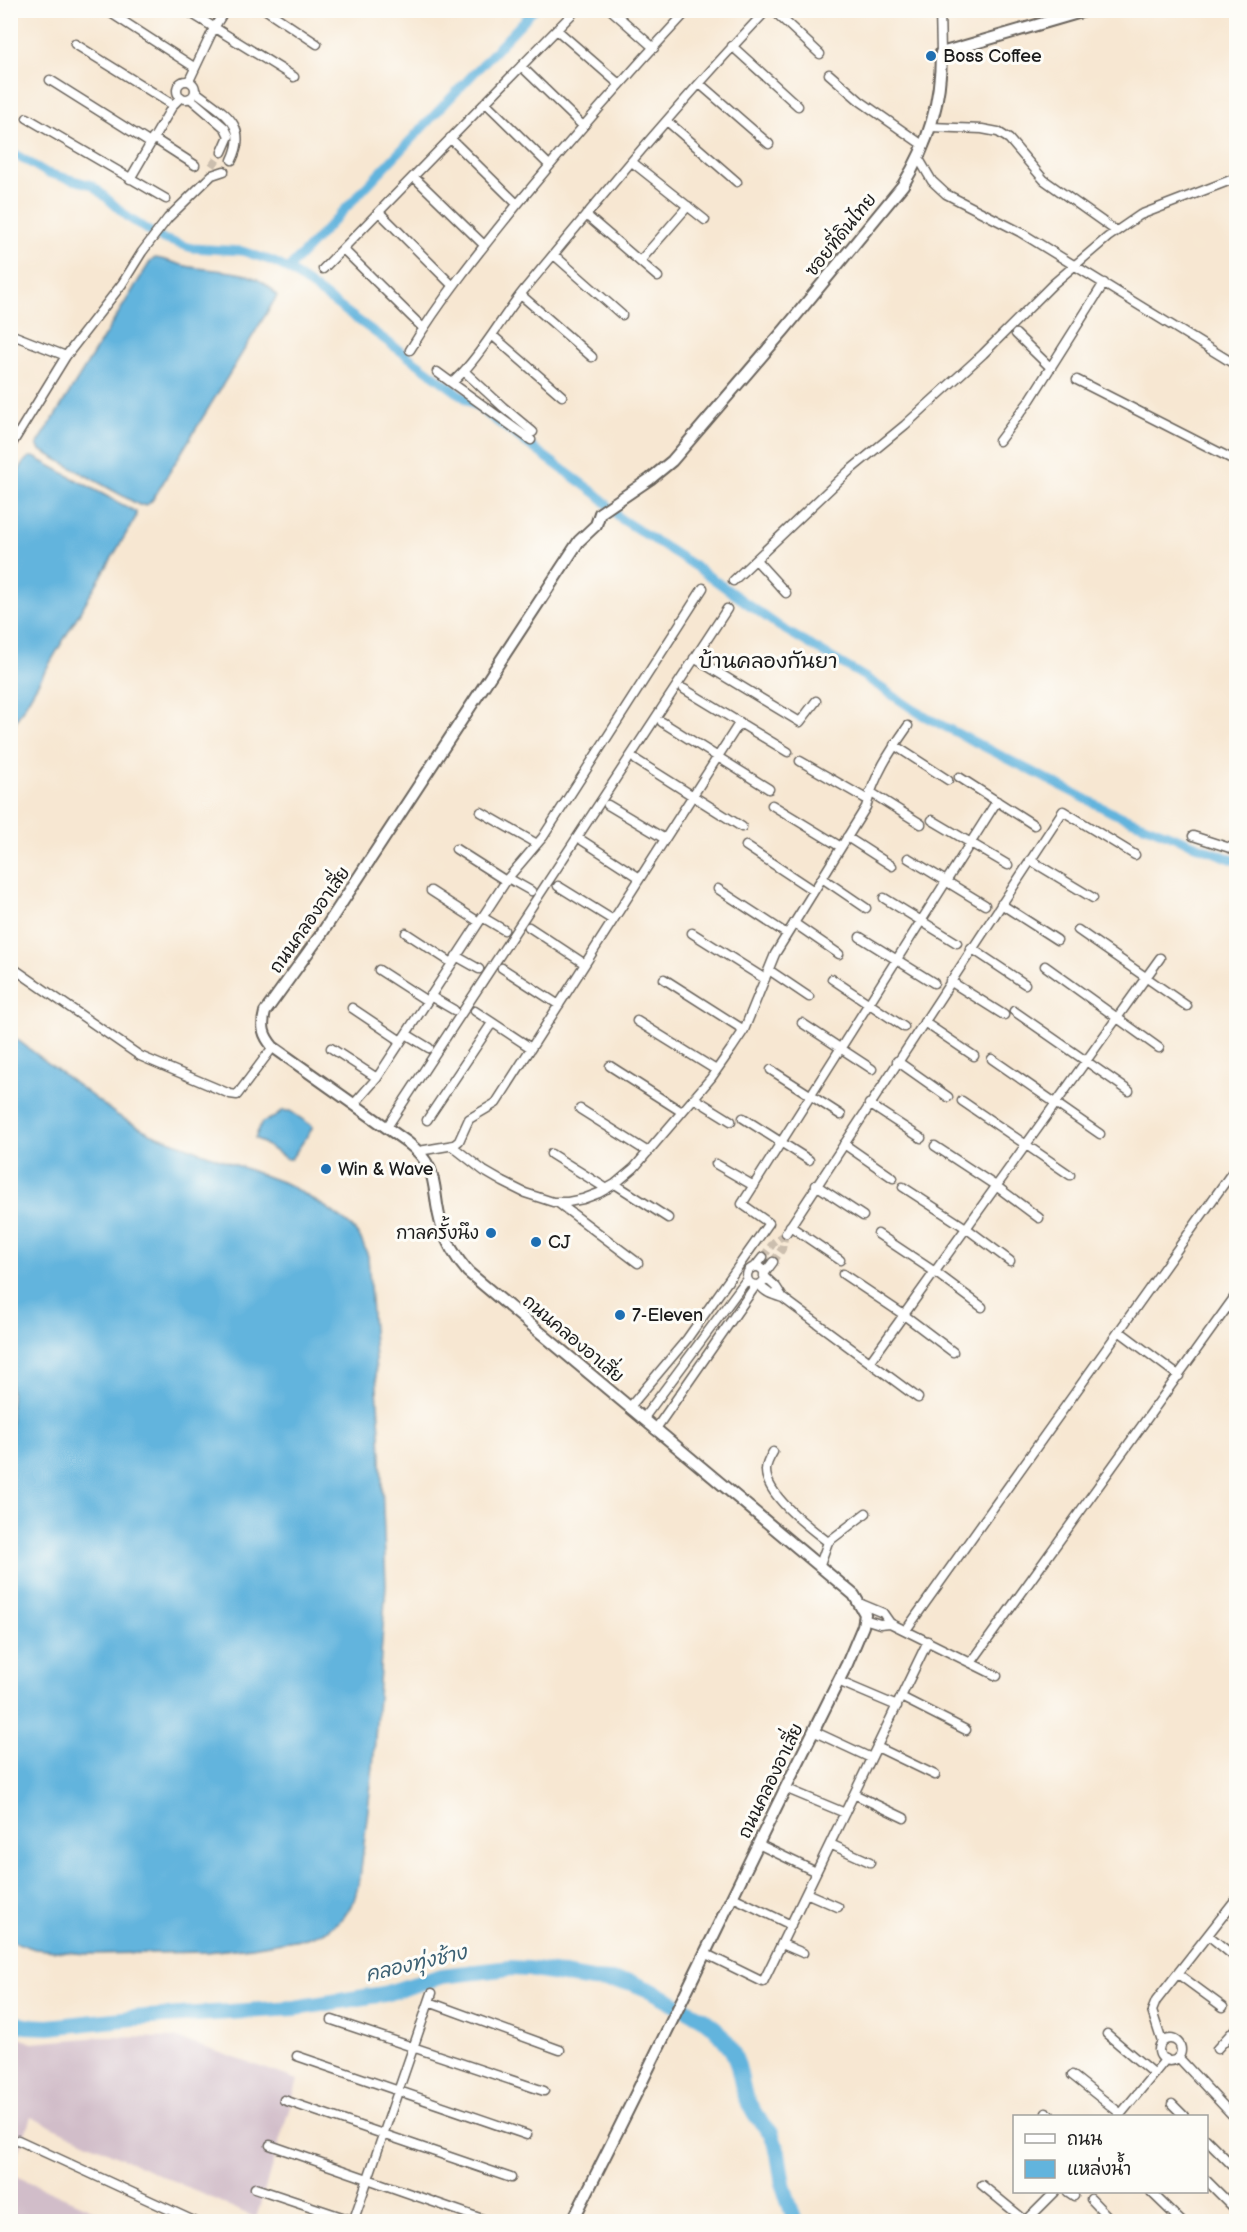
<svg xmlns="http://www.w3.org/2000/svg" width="1247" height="2232" font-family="'Balsamiq Sans','Playpen Sans Thai',sans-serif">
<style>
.industrial{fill:#d1bdc9}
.water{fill:#62b4dd;stroke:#3f687c;stroke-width:1.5}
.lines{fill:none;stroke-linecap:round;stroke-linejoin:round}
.canal{stroke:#62b4dd;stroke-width:9}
.river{stroke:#62b4dd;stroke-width:16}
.minor-tunnel{stroke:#cbbeae;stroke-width:8;stroke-dasharray:8 4;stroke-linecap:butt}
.minor-casing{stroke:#69635c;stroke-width:11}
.tertiary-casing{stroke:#69635c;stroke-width:14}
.minor{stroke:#fff;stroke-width:8}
.tertiary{stroke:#fff;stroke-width:10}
.poi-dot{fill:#1f6fb2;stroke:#fdfcf7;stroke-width:2}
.labels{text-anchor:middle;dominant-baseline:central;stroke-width:6;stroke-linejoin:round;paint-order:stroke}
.poi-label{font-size:18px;fill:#1c1c1c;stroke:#fdfcf7;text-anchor:start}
.street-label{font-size:18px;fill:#1c1c1c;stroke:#fdfcf7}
.water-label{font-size:20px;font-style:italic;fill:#3c6073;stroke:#fdfcf7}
.quarter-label{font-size:21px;fill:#1c1c1c;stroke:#fdfcf7}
</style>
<rect width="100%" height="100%" fill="#fdfcf7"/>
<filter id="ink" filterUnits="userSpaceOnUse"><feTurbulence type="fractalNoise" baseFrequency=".0167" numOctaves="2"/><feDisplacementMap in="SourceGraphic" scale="12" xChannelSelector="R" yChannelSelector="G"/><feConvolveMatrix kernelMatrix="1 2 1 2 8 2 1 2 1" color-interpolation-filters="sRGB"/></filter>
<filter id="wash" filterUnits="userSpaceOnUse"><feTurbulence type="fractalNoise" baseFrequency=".008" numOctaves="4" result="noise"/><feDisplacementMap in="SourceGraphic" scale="24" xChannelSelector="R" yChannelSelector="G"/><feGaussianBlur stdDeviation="1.35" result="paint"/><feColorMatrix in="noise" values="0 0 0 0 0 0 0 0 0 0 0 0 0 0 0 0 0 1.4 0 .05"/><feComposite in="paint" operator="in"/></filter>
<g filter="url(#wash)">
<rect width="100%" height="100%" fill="#f7e7d2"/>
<path class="industrial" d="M 11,2033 L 32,2043 L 100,2037 L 177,2038 L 298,2080 L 256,2218 L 31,2117 L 11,2173 Z
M 11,2174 L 119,2221 L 11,2221 Z"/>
<path class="water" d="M 155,258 C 166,259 176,264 186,266 C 217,273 256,266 277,296 L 153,499 C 149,505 146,506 139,505 L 40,450 L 37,445 L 150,262 Z
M 29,457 L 34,457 L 136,512 L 136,517 L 11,729 L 11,484 L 24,462 Z
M 11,1035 L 117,1115 L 150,1133 L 287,1184 L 327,1208 L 349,1224 L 360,1237 L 368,1256 L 380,1432 L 386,1585 L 373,1767 L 360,1878 L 354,1901 L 344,1917 L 326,1931 L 307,1938 L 251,1947 L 207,1952 L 86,1954 L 35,1949 L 11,1941 Z
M 282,1111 L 290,1111 L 312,1126 L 312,1129 L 291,1159 L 287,1159 L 255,1138 L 262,1122 L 275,1117 Z"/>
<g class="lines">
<path class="canal" d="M 10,151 L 47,173 L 92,185 L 129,218 L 160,238 L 192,248 L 242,251 L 272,261 L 288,269 L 599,496 L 621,519 L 692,564 L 780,627 L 868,679 L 922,715 L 1113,813 L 1236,861
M 288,269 L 534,10"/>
<path class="river" d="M 10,2022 L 26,2026 L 49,2027 L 133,2018 L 295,2008 L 384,1994 L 442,1976 L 510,1968 L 529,1969 L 592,1980 L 630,1982 L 652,1991 L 702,2018 L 715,2028 L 731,2048 L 738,2066 L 745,2097 L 757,2117 L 771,2133 L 778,2153 L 783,2185 L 795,2222"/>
</g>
</g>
<g filter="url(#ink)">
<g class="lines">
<path class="minor-tunnel" d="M 212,166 L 222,152
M 763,1257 L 774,1242 L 786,1233
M 773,1262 L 782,1249 L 785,1233"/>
<defs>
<path id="minor" d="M 106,10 L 194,67
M 186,10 L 294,77
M 266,10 L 317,44
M 611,10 L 654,48
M 773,10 L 820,54
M 940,10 L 941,53
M 557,30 L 619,84
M 75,44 L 173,105
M 732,46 L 798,106
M 521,66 L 583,126
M 829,74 L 860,101 L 924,146
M 50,80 L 150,143
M177 90a9 9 0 1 1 18 0a9 9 0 1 1-18 0Z
M 189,81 L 214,28 L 225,10
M 700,84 L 769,144
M 195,91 C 221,112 250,123 232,160
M 190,98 L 225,128 L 229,136 L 222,152
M 485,102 L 549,165
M 27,118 L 166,199
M 667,121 L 737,182
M 930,127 L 982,129 L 998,132 L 1009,139 L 1044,180 L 1116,231
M 153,138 L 195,165
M 450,138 L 517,204
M 919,159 L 932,181 L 946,194 L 1020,232 L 1236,365
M 632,162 L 705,220
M 414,177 L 484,245
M 130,179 L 173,105 L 181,97
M 379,212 L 452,285
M 586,215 L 658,277
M 343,249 L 423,328
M 554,255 L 622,315
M 640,261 L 688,206
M 323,269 L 576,10
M 521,295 L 592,357
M 10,334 L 66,356
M 1016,334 L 1051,368
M 492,335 L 562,396
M 410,350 C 441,299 478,253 516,206 C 571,139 628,74 688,10
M 437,372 L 452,383 L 464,371
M 1077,380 L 1236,461
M 452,383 L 531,440
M 533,432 L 503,407 L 464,371 C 487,346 503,316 524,290 C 603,195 681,100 767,10
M 999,441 L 1030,400 L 1104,283
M 10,447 L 66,356 L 122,284 L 142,252 L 168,218 L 212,175 L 224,171
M 756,560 L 786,593
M 733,581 L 849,471 L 905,425 L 983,354 L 1053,284 L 1108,237 L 1140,215 L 1236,178
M 694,658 L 800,722 L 816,701
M 684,689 L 788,752
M 662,722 L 769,789
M 894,745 L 948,780
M 636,760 L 742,827
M 800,761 L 868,800
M 959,777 L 1034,825
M 870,792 L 921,824
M 608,805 L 665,839
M 772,805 L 841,847
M 481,812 L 537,844
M 932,820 L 1008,865
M 1193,836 L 1236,850
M 847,837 L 892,866
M 583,841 L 640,878
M 746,846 L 814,891
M 456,849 L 506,881
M 908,858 L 985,905
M 1030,860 L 1093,898
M 508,878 L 531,891
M 822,878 L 866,908
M 558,886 L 613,920
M 718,889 L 787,934
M 431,891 L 479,922
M 884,898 L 957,943
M 1001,904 L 1057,940
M 482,917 L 504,930
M 794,923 L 839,954
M 529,927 L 585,964
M 1078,930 L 1187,1006
M 406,933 L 452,963
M 692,933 L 765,979
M 860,937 L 934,983
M 971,948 L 1025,984
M 456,956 L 479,969
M 10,966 L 140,1056 L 230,1094 L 237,1095 L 273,1047
M 1045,966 L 1159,1048
M 502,968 L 559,1005
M 379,970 L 427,1001
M 769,970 L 809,997
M 664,979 L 744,1030
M 832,979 L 904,1027
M 950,981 L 1004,1015
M 430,996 L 454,1010
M 352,1008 L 401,1041
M 475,1011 L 531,1048
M 1014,1011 L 1129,1091
M 637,1021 L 716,1070
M 924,1022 L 974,1056
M 802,1023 L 872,1069
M 406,1034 L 429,1048
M 331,1048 L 377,1078
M 992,1059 L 1100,1134
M 897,1061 L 948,1097
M 610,1066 L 682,1112
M 771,1070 L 841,1115
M 694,1098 L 731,1121
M 962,1101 L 1070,1175
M 354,1104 L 377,1078 L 508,878 L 543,837 L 703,588
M 869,1104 L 921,1138
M 580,1109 L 648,1152
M 743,1118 L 809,1160
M 427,1120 L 492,1023
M 387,1127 L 727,609
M 844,1144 L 893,1178
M 452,1146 L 484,1171 L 503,1182 L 525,1193 L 553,1202 L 568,1202 L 583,1199 L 599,1193 L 615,1184 L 634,1168 L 682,1112 L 711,1078 L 732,1048 L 744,1030 L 775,954 L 866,807 C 875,774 889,753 908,726
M 935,1146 L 996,1186 L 1039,1218
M 419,1151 L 454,1145 L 459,1141 L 469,1119 L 496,1103 L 740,722
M 551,1154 L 607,1189
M 716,1164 L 754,1186
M 615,1184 L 668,1218
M 816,1185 L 863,1216
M 903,1187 L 966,1228 L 1010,1261
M 557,1202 L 638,1263
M 790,1226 L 840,1260
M 786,1233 L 1063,811 L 1135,855
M 878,1234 L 935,1272 L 982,1307
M 755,1267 L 763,1257
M747 1276a9 9 0 1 1 18 0a9 9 0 1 1-18 0Z
M 764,1274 L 773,1262
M 843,1274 L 904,1315 L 953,1352
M 764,1276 L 776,1287 L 783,1298
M 759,1284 C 765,1293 773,1295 783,1298 L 918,1398
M 1119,1331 L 1179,1376
M 870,1362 L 1160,958
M 629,1408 L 687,1339 L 769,1223 L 742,1204 L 997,801
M 643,1419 L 747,1279
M 655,1430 L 756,1285
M 773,1452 C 770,1457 766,1464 766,1470 C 765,1495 810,1528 828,1542 L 819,1567
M 828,1542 L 866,1513
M 859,1603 L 883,1613 L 890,1623 L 997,1676
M 864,1619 L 880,1624 L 890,1623
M 906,1630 L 1236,1167
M 971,1663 L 1236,1295
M 838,1681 L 897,1706
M 901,1697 L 966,1730
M 813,1731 L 871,1758
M 877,1747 L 935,1775
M 785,1788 L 845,1813
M 854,1794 L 904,1818
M 758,1844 L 816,1872
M 830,1844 L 870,1862
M 806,1893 L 838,1907
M 733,1897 L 791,1925
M 1208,1935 L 1236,1958
M 782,1944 L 803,1953
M 704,1953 L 763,1982 L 928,1641
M 1178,1974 L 1223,2007
M 429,2002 L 560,2050
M 332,2020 L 544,2091
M 1107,2034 L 1154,2074
M1159 2050a11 11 0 1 1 22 0a11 11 0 1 1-22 0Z
M 1162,2042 L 1152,2011 L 1156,2001 L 1236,1899
M 1217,2049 L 1236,2028
M 297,2056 L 527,2135
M 1178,2057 L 1236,2119
M 1072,2075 L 1121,2114
M 284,2100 L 511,2178
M 1172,2104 L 1184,2116
M 1046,2113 L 1051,2116
M 1119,2116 L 1166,2059
M 1206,2139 L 1236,2169
M 18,2140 L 196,2222
M 270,2145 L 491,2222
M 1206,2180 L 1236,2210
M 982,2185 L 1027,2222
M 255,2188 L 357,2222
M 1068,2192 L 1074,2196
M 1151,2192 L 1182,2222
M 1091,2199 L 1113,2222
M 353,2222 L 432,1993
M 1025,2222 L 1055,2192"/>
<path id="tertiary" d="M 572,2222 C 666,2037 754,1849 847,1664 L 863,1626 L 865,1614 L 854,1595 L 468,1272 C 456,1258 447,1244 442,1227 C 430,1190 443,1170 407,1142 L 273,1047 C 263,1035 261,1027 265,1012 L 322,933 L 579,541 L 596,525 L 600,513 L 650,479 L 672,461 L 785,329 L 903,185 C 929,143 941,102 941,53 L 1088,10"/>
</defs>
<use href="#minor" class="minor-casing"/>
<use href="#tertiary" class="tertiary-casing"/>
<use href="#minor" class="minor"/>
<use href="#tertiary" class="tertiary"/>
</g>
</g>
<g class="poi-dot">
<circle cx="931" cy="56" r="6"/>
<circle cx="326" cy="1169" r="6"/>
<circle cx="491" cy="1233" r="6"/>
<circle cx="536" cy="1242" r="6"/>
<circle cx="620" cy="1315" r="6"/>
</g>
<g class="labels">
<g class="poi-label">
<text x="943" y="56">Boss Coffee</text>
<text x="338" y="1169">Win &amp; Wave</text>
<text x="479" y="1233" text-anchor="end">กาลครั้งนึง</text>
<text x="548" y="1242">CJ</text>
<text x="632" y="1315">7-Eleven</text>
</g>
<g class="street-label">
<text transform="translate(841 235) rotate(-51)">ซอยที่ดินไทย</text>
<text transform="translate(310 920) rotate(-55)">ถนนคลองอาเสี่ย</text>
<text transform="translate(573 1339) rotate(40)">ถนนคลองอาเสี่ย</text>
<text transform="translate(771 1781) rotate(-64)">ถนนคลองอาเสี่ย</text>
</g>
<g class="water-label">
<text transform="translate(416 1964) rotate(-13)">คลองทุ่งช้าง</text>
</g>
<g class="quarter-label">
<text x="768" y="661">บ้านคลองกันยา</text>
</g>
</g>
<rect width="1247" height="2232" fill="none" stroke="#fdfcf7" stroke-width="36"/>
<rect x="1013" y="2115" width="195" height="78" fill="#fdfcf7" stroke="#a3a29f" stroke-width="1.5"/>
<rect x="1025" y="2134" width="30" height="9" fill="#ffffff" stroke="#a3a29f" stroke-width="1.5"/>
<text x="1067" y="2145" font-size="18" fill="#1c1c1c">ถนน</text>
<rect x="1025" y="2160" width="30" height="18" fill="#62b4dd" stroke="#a3a29f" stroke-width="1.5"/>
<text x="1067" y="2175" font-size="18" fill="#1c1c1c">แหล่งน้ำ</text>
</svg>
